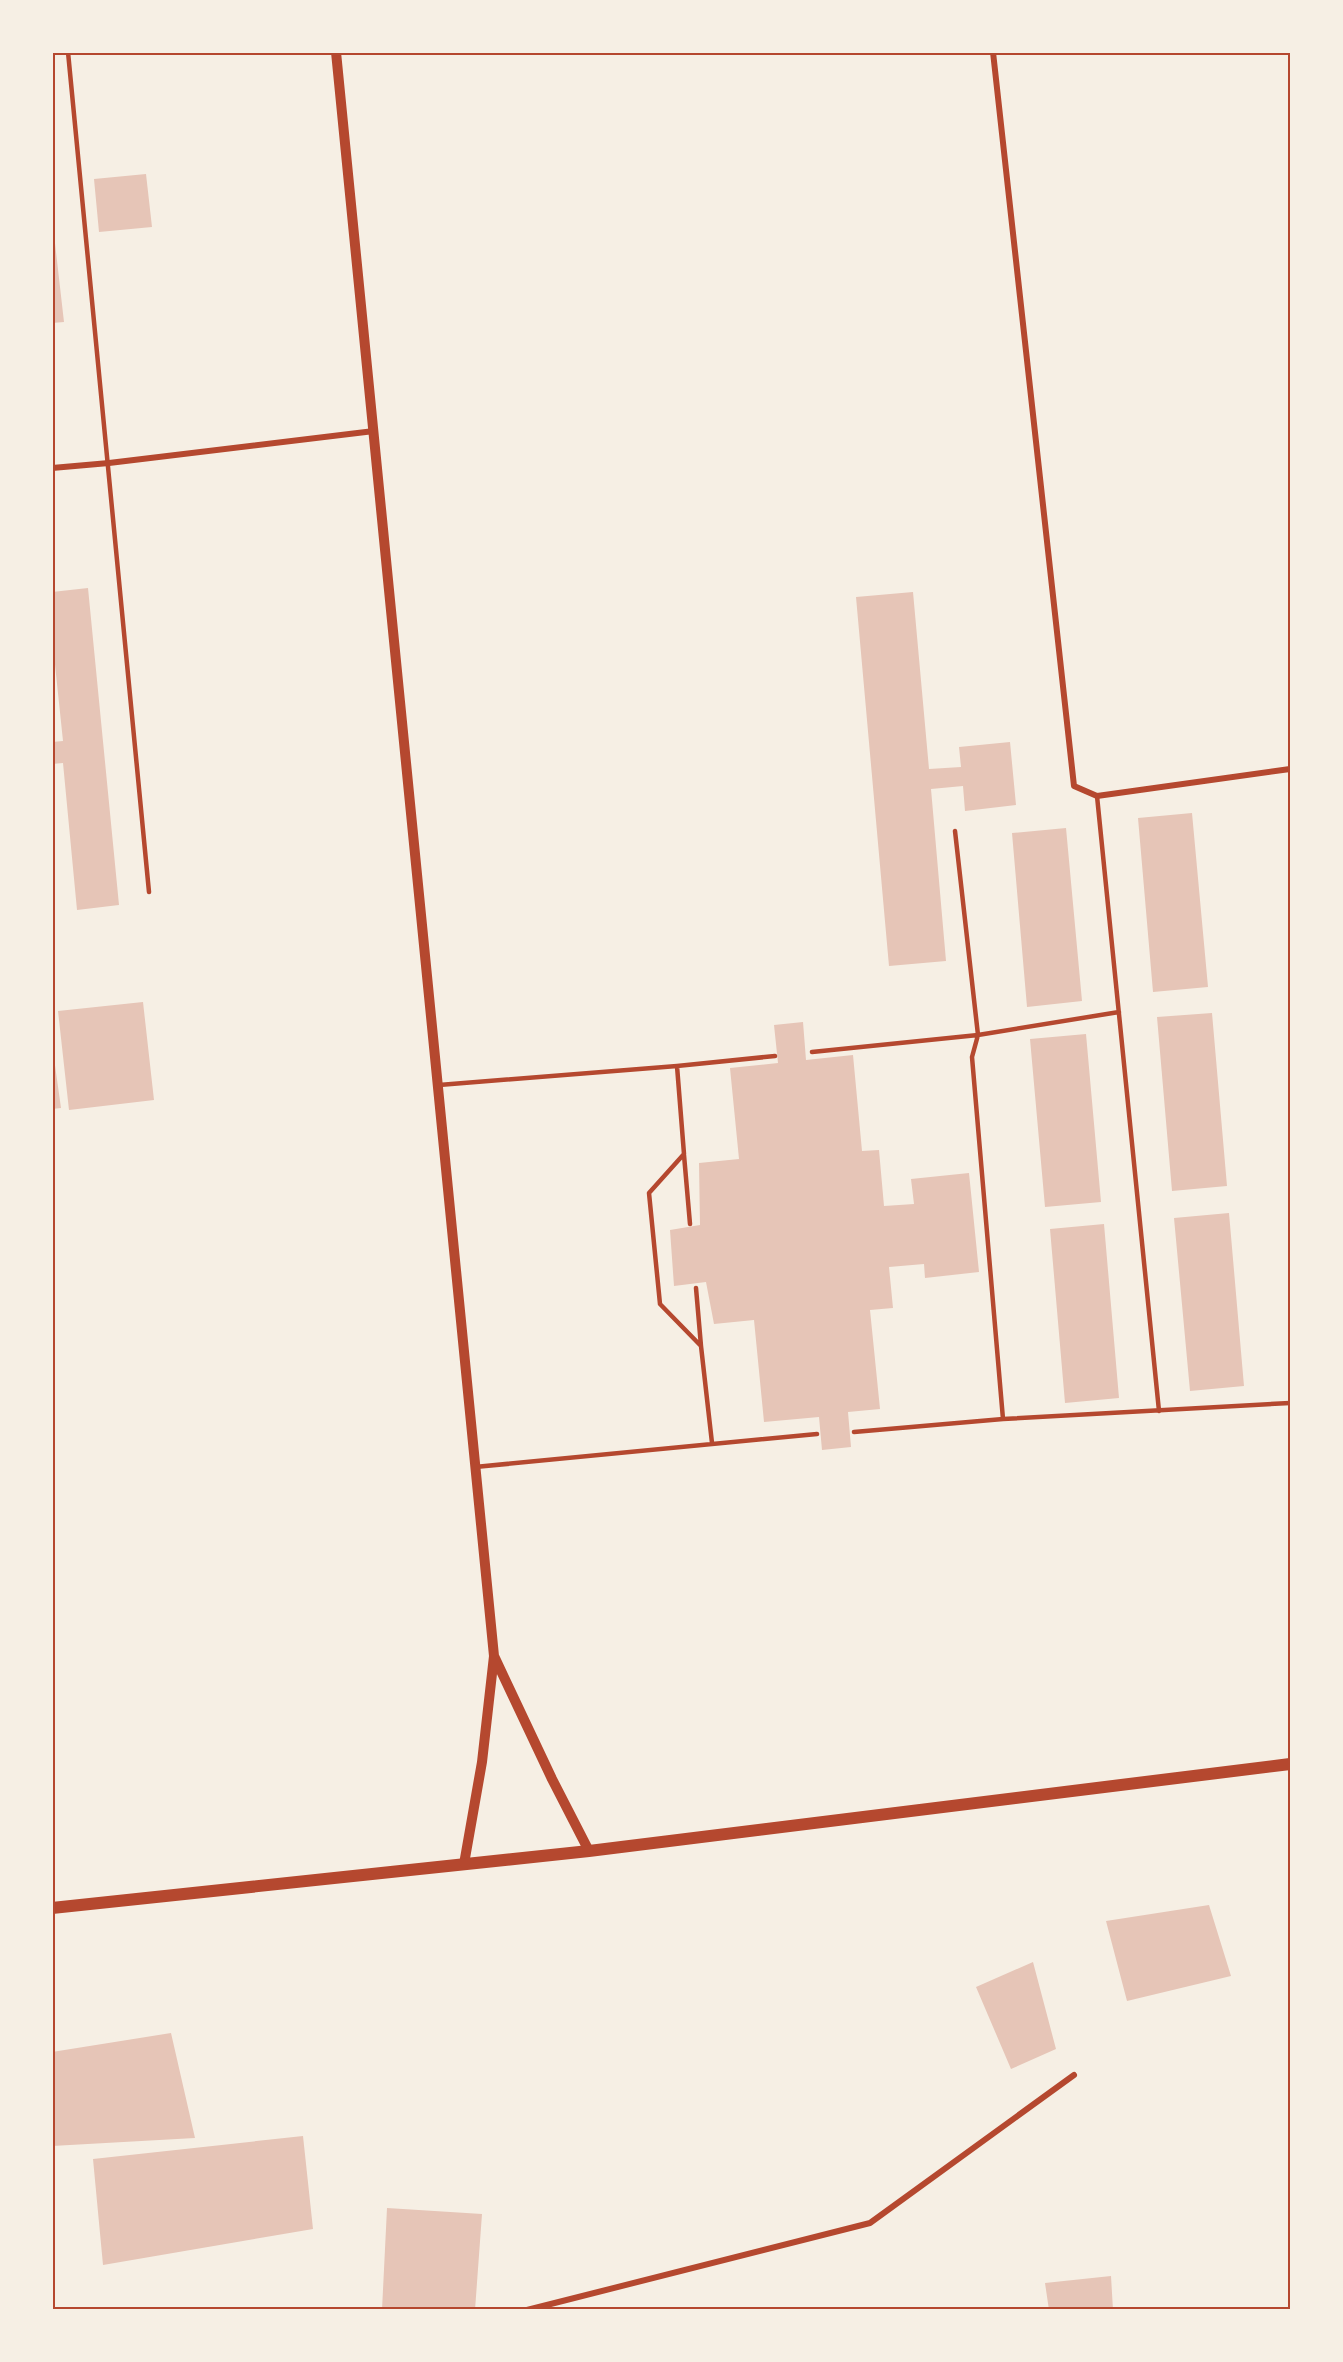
<svg xmlns="http://www.w3.org/2000/svg" width="1343" height="2362" font-family="Figtree,sans-serif">
<style>
.building{fill:#e6c5b7}
.lines{fill:none;stroke-linecap:round;stroke-linejoin:round}
.service{stroke:#b5482f;stroke-width:4.5}
.minor{stroke:#b5482f;stroke-width:6}
.tertiary{stroke:#b5482f;stroke-width:10}
.secondary{stroke:#b5482f;stroke-width:12}
.neatline{fill:none;stroke:#b5482f;stroke-width:2}
</style>
<rect width="100%" height="100%" fill="#f6efe4"/>
<path class="building" d="M 146,174 L 152,227 L 99,232 L 94,179 Z
M 52,217 L 64,322 L 52,323 Z
M 88,588 L 119,905 L 77,910 L 63,763 L 52,764 L 52,742 L 63,741 L 52,636 L 52,592 Z
M 913,592 L 929,769 L 961,767 L 959,747 L 1010,742 L 1016,805 L 965,811 L 963,786 L 931,789 L 946,961 L 889,966 L 856,597 Z
M 1192,813 L 1208,987 L 1153,992 L 1138,818 Z
M 1066,828 L 1082,1001 L 1027,1007 L 1012,833 Z
M 143,1002 L 154,1100 L 69,1110 L 58,1011 Z
M 1212,1013 L 1227,1186 L 1172,1191 L 1157,1017 Z
M 803,1022 L 806,1060 L 853,1055 L 862,1151 L 879,1150 L 884,1206 L 914,1204 L 911,1179 L 969,1173 L 979,1272 L 925,1278 L 924,1264 L 889,1267 L 893,1308 L 870,1310 L 880,1409 L 848,1412 L 851,1447 L 822,1450 L 819,1417 L 764,1422 L 754,1320 L 714,1324 L 706,1282 L 674,1286 L 670,1230 L 700,1225 L 699,1163 L 739,1159 L 730,1068 L 778,1063 L 774,1025 Z
M 1086,1034 L 1101,1202 L 1045,1207 L 1030,1039 Z
M 52,1044 L 61,1108 L 52,1109 Z
M 1229,1213 L 1244,1386 L 1190,1391 L 1174,1218 Z
M 1104,1224 L 1119,1398 L 1065,1403 L 1050,1229 Z
M 1209,1905 L 1231,1976 L 1127,2001 L 1106,1921 Z
M 1033,1962 L 1056,2049 L 1011,2069 L 976,1987 Z
M 171,2033 L 195,2138 L 52,2146 L 52,2052 Z
M 303,2136 L 313,2229 L 103,2265 L 93,2159 Z
M 387,2208 L 482,2214 L 475,2310 L 382,2310 Z
M 1111,2276 L 1113,2310 L 1049,2310 L 1045,2283 Z"/>
<g class="lines">
<path class="service" d="M 68,52 L 149,892
M 1097,796 L 1159,1411
M 955,831 L 978,1035 L 972,1057 L 1003,1419
M 812,1052 L 978,1035 L 1119,1012
M 677,1066 L 684,1154 L 649,1193 L 660,1304 L 701,1346 L 712,1443
M 439,1085 L 677,1066 L 775,1056
M 684,1155 L 690,1224
M 696,1288 L 701,1346
M 854,1432 L 1003,1419 L 1290,1403
M 475,1467 L 817,1434"/>
<path class="minor" d="M 993,52 L 1074,786 L 1097,796 L 1290,769
M 52,468 L 109,463 L 374,431
M 527,2310 L 870,2223 L 1074,2075"/>
<path class="tertiary" d="M 336,52 L 494,1656 L 552,1779 L 589,1851
M 464,1864 L 482,1762 L 494,1656"/>
<path class="secondary" d="M 52,1908 L 589,1851 L 1290,1764"/>
</g>
<rect width="1343" height="2362" fill="none" stroke="#f6efe4" stroke-width="108"/>
<rect x="54" y="54" width="1235" height="2254" class="neatline"/>
</svg>
